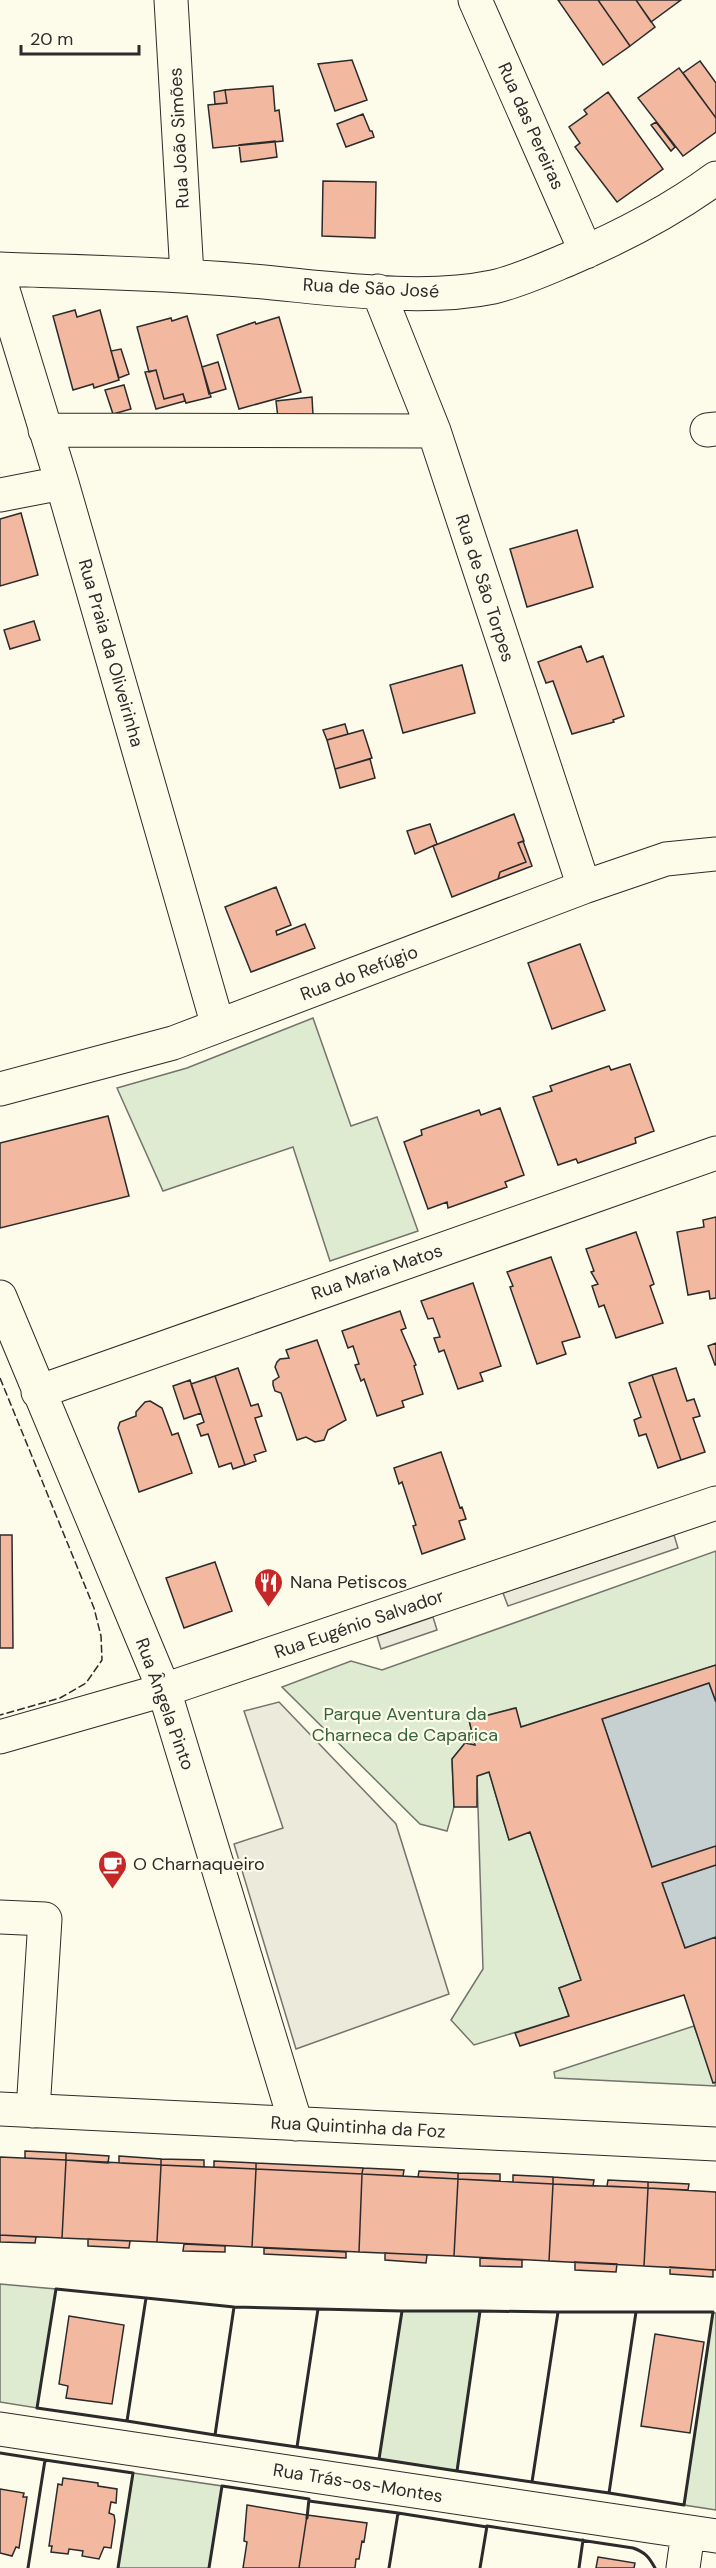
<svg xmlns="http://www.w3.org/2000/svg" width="716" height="2568" font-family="'DM Sans',sans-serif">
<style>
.green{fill:#deebd1;stroke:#74746e;stroke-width:1.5}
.parking{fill:#eceadb;stroke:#74746e;stroke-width:1.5}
.water{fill:#c7d0d0;stroke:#74746e;stroke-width:1.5}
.building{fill:#f2b8a0;stroke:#2b2b2b;stroke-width:1.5}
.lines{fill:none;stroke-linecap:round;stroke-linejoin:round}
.minor-casing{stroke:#2b2b2b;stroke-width:35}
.minor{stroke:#fdfbea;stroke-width:33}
.fence{stroke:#2b2b2b;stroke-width:1.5;stroke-dasharray:8 3;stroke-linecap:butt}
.wall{stroke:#2b2b2b;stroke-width:3}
.labels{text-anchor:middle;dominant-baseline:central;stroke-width:4.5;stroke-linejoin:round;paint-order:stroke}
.street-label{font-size:18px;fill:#2b2b2b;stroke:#fdfbea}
.poi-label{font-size:18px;fill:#2b2b2b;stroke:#fdfbea;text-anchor:start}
.park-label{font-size:18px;fill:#34623c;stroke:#fdfbea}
</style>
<rect width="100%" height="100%" fill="#fdfbea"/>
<path class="green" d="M 313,1018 L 351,1126 L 377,1117 L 418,1231 L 330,1261 L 293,1147 L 163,1191 L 117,1088 L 187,1068 Z
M 716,1551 L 716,1665 L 521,1727 L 515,1708 L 469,1720 L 475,1745 L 465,1743 L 452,1759 L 454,1807 L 447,1831 L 420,1824 L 282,1687 L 351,1661 L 382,1670 Z
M 489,1772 L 509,1839 L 530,1832 L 581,1980 L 559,1988 L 569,2016 L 474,2045 L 451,2020 L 483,1969 L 477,1776 Z
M 694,2026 L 716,2086 L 555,2078 L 554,2072 Z
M 0,2284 L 56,2289 L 37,2408 L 0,2402 Z
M 402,2311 L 480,2311 L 457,2471 L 379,2459 Z
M 713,2313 L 716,2313 L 716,2510 L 684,2505 Z
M 133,2473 L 222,2486 L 209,2568 L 118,2568 Z"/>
<path class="parking" d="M 674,1535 L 678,1548 L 508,1606 L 503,1593 Z
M 433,1617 L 437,1630 L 381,1649 L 377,1636 Z
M 279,1702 L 396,1824 L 449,1994 L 296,2049 L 234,1844 L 283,1828 L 244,1711 Z"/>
<path class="water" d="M 709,1683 L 716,1702 L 716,1846 L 652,1867 L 602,1719 Z
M 716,1865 L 716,1937 L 685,1948 L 662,1883 Z"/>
<path class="building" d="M 558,0 L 598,0 L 630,46 L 603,65 Z
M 598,0 L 636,0 L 655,27 L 630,46 Z
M 636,0 L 681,0 L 651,22 Z
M 352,60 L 367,100 L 335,111 L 318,64 Z
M 700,61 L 716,83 L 716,118 L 683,73 Z
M 679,68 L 716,118 L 716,132 L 683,156 L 638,98 Z
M 273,86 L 275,111 L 279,110 L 283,141 L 213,148 L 208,105 L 227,103 L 225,90 Z
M 225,90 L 227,103 L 215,104 L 214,92 Z
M 608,92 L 663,169 L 617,202 L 575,147 L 580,143 L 569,127 L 587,114 L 584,110 Z
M 363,114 L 370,131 L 372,131 L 374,137 L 346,147 L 337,124 Z
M 656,122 L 675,147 L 671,151 L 651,125 Z
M 275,141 L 277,157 L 241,162 L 239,145 Z
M 323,181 L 376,182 L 375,238 L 322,236 Z
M 75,310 L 77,317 L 100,310 L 119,380 L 94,388 L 93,384 L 73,390 L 53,316 Z
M 187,316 L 211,397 L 186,403 L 183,394 L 164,399 L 156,370 L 149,372 L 137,327 L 171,318 L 172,321 Z
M 279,317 L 301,392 L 239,409 L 217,335 L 255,322 L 256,324 Z
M 121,349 L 129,374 L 119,378 L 111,351 Z
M 218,362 L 226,389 L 209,394 L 202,367 Z
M 156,370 L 164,399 L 183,394 L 185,401 L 156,409 L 145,372 Z
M 124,385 L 131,409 L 113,414 L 105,390 Z
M 312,397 L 313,415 L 278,418 L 276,401 Z
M 21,513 L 38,575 L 0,586 L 0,519 Z
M 577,530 L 593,587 L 527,607 L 510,549 Z
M 34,621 L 40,640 L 10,649 L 4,630 Z
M 581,646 L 587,662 L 603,656 L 624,716 L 613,720 L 614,722 L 572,734 L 553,681 L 546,683 L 538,662 Z
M 462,665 L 475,713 L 403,733 L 390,685 Z
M 345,724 L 348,734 L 327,740 L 323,730 Z
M 363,730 L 372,758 L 335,769 L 327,740 Z
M 370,759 L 375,778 L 340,788 L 335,769 Z
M 514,814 L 524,841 L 518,843 L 526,862 L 500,872 L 498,879 L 452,897 L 433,846 Z
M 430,824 L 437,844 L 415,854 L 407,831 Z
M 523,841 L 532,866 L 498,879 L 500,872 L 526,862 L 518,843 Z
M 276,887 L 291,925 L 276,931 L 277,935 L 305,924 L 315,948 L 251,972 L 225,907 Z
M 580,944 L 605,1010 L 552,1029 L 528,963 Z
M 630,1064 L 654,1131 L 635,1138 L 636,1143 L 578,1163 L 576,1159 L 558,1165 L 533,1097 L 552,1091 L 550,1086 L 609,1066 L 611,1070 Z
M 500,1108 L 524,1175 L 505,1182 L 507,1187 L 448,1208 L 447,1202 L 428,1209 L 404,1142 L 422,1135 L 421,1130 L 479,1110 L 481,1115 Z
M 108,1116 L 129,1196 L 0,1228 L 0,1143 Z
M 716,1217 L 716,1298 L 710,1299 L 709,1291 L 688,1295 L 677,1232 L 704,1227 L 703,1220 Z
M 636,1232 L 654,1284 L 650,1286 L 663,1323 L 616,1338 L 604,1305 L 599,1307 L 592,1286 L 598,1284 L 591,1272 L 594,1271 L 586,1249 Z
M 551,1257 L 580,1337 L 562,1342 L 566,1354 L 537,1364 L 510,1287 L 513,1286 L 507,1272 Z
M 473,1283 L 501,1366 L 480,1373 L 483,1381 L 458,1389 L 444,1350 L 439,1352 L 434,1338 L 440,1337 L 433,1318 L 428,1319 L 421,1301 Z
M 400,1311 L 406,1328 L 401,1330 L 416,1365 L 414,1366 L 423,1394 L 402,1401 L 404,1407 L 377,1416 L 364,1379 L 361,1381 L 355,1365 L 359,1364 L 353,1346 L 348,1348 L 342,1331 Z
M 317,1340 L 346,1420 L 328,1430 L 324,1440 L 315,1442 L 306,1437 L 297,1440 L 281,1393 L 275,1391 L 273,1385 L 273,1381 L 279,1377 L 275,1367 L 277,1362 L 280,1359 L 289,1358 L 286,1350 Z
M 716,1343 L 716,1365 L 715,1365 L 708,1346 Z
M 238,1368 L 251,1406 L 258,1404 L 262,1416 L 255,1418 L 266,1451 L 254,1455 L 256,1461 L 245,1465 L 215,1376 Z
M 676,1368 L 687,1401 L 694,1399 L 700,1416 L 693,1418 L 705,1452 L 681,1460 L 652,1375 Z
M 652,1375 L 681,1460 L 658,1468 L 646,1434 L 639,1436 L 634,1420 L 641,1417 L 629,1383 Z
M 215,1376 L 245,1465 L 233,1469 L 231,1463 L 219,1467 L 208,1434 L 201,1436 L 197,1425 L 204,1422 L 191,1384 Z
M 190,1380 L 201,1413 L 184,1419 L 173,1386 Z
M 150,1401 L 162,1408 L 172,1435 L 178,1433 L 192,1473 L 139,1492 L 118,1428 L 120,1422 L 136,1416 L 136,1412 L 145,1402 Z
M 441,1452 L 460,1508 L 462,1507 L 466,1519 L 459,1521 L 465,1539 L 422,1554 L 413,1526 L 416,1525 L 402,1482 L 399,1484 L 394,1468 Z
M 0,1535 L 12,1535 L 13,1648 L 0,1648 Z
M 215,1562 L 232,1611 L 184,1628 L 166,1578 Z
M 716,1665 L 716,1702 L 709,1683 L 602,1719 L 652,1867 L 716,1846 L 716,1865 L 662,1883 L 685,1948 L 716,1937 L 716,2082 L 713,2083 L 684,1995 L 520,2046 L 515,2033 L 569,2016 L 559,1988 L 581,1980 L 530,1832 L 509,1840 L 489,1772 L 477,1776 L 477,1807 L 454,1807 L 452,1759 L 465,1743 L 475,1745 L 469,1720 L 516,1708 L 521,1727 Z
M 25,2151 L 66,2153 L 66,2160 L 25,2158 Z
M 66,2153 L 109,2156 L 108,2163 L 66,2160 Z
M 119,2156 L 161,2159 L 161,2165 L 119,2163 Z
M 0,2157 L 66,2160 L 62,2238 L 0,2235 Z
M 161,2159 L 204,2160 L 204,2167 L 161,2165 Z
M 66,2160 L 161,2165 L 157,2242 L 62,2238 Z
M 214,2161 L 256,2163 L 256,2169 L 214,2167 Z
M 256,2163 L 363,2168 L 362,2174 L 256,2169 Z
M 161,2165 L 256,2169 L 252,2247 L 157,2242 Z
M 363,2168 L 404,2170 L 403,2176 L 362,2174 Z
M 256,2169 L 362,2174 L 359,2252 L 252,2247 Z
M 419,2171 L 458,2173 L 458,2179 L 418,2177 Z
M 458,2173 L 500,2174 L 500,2181 L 458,2179 Z
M 362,2174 L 458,2179 L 454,2256 L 359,2252 Z
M 513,2175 L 553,2177 L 553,2184 L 513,2182 Z
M 553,2177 L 594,2180 L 593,2186 L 553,2184 Z
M 458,2179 L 553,2184 L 549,2261 L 454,2256 Z
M 608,2180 L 648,2182 L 648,2188 L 607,2186 Z
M 648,2182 L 689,2184 L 688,2190 L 648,2188 Z
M 553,2184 L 648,2188 L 644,2266 L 549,2261 Z
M 648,2188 L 716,2192 L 716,2270 L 644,2266 Z
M 0,2235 L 36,2237 L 35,2243 L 0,2242 Z
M 88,2239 L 130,2241 L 129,2248 L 88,2246 Z
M 184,2244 L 225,2246 L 225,2252 L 183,2251 Z
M 264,2248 L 346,2252 L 346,2258 L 264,2254 Z
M 385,2253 L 427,2255 L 426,2263 L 385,2260 Z
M 480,2258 L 522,2260 L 522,2267 L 480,2266 Z
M 575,2262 L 617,2264 L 616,2272 L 575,2270 Z
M 670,2267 L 713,2270 L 713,2277 L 670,2274 Z
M 69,2316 L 124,2325 L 112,2404 L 66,2398 L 68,2386 L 59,2384 Z
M 655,2334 L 704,2342 L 690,2433 L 641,2426 Z
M 63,2478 L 98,2483 L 98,2486 L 117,2489 L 116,2503 L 111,2502 L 109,2513 L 114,2515 L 115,2521 L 111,2548 L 104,2547 L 99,2559 L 82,2556 L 83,2551 L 69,2549 L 68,2554 L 51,2552 L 52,2546 L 49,2546 L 58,2484 L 62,2485 Z
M 0,2489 L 24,2493 L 23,2497 L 27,2497 L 19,2548 L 16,2547 L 12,2556 L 0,2553 Z
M 247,2505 L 307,2515 L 299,2568 L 243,2568 L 247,2542 L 244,2541 Z
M 307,2515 L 367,2523 L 364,2542 L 362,2541 L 359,2559 L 356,2559 L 355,2568 L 299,2568 Z
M 598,2557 L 635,2563 L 634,2568 L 596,2568 Z"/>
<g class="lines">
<defs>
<path id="minor" d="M 171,0 L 187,275
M 475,0 L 586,252
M 0,269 C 80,272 160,273 240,280 C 318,286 416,303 493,287 C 519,281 545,269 569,259 C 621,237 671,211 716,178
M 0,280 L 62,483 L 218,1026
M 378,291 L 434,431 L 584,887
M 45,430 L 434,431
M 707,430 L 716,429
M 0,495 L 62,483
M 0,1089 L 173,1043 L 584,887 L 666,859 L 716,854
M 0,1297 L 164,1690 L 296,2124
M 38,1392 L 716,1153
M 0,1737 L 164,1690 L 716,1503
M 0,1917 L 45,1919 L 33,2111
M 0,2109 L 716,2144
M 0,2429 L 716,2536
M 683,2568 L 688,2532"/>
</defs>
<use href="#minor" class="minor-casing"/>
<use href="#minor" class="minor"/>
<path class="fence" d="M 0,1378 L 94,1608 L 101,1636 L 102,1660 L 86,1683 L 60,1698 L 0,1715"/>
<path class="wall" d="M 56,2289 L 146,2298 L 127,2421 L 37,2408 Z
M 146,2298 L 234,2307 L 215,2435 L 127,2421 Z
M 234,2307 L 318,2309 L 297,2447 L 215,2435 Z
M 318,2309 L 402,2311 L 379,2459 L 297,2447 Z
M 402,2311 L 480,2311 L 457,2471 L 379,2459 Z
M 480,2311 L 558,2312 L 532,2482 L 457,2471 Z
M 558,2312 L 636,2312 L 609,2493 L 532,2482 Z
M 636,2312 L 713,2312 L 684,2505 L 609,2493 Z
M 0,2453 L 45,2460 L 45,2462
M 309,2501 L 398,2513 L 389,2568
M 398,2515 L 398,2513 L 487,2527
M 28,2568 L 45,2460 L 133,2473 L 118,2568
M 209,2568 L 222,2486 L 309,2499 L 307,2518
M 480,2568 L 487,2526 L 633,2548 C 645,2552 649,2557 655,2568
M 579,2568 L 583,2540"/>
</g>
<defs>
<symbol id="restaurant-pin" viewBox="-11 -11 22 30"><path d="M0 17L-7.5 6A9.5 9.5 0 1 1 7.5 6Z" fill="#c62828" stroke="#fdfbea"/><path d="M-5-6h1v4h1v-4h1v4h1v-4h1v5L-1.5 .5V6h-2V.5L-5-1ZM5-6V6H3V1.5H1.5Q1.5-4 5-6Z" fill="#fff"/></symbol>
<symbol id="cafe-pin" viewBox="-11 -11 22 30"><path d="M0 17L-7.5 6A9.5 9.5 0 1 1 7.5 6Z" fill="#c62828" stroke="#fdfbea"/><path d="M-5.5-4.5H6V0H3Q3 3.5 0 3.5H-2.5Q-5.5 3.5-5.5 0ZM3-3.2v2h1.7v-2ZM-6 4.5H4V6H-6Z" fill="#fff"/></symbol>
</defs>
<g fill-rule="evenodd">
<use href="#restaurant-pin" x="252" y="1566" width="33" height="45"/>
<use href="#cafe-pin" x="96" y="1848" width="33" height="45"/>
</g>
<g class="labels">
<g class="street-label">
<text transform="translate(531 126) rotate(66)">Rua das Pereiras</text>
<text transform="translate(179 138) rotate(-93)">Rua João Simões</text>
<text transform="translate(371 288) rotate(3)">Rua de São José</text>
<text transform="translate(485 588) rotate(72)">Rua de São Torpes</text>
<text transform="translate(111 653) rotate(74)">Rua Praia da Oliveirinha</text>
<text transform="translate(359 973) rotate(-21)">Rua do Refúgio</text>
<text transform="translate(377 1272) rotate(-19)">Rua Maria Matos</text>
<text transform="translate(359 1624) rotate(-19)">Rua Eugénio Salvador</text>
<text transform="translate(165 1704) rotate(70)">Rua Ângela Pinto</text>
<text transform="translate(358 2127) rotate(3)">Rua Quintinha da Foz</text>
<text transform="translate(358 2483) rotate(9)">Rua Trás-os-Montes</text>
</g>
<g class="poi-label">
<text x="290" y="1582">Nana Petiscos</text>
<text x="133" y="1864">O Charnaqueiro</text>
</g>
<g class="park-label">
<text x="405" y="1714">Parque Aventura da<tspan x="405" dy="21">Charneca de Caparica</tspan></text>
</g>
</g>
<path d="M21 45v9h118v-9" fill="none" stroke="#2b2b2b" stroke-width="3"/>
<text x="30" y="45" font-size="18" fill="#2b2b2b" stroke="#fdfbea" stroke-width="4.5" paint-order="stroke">20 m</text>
</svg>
